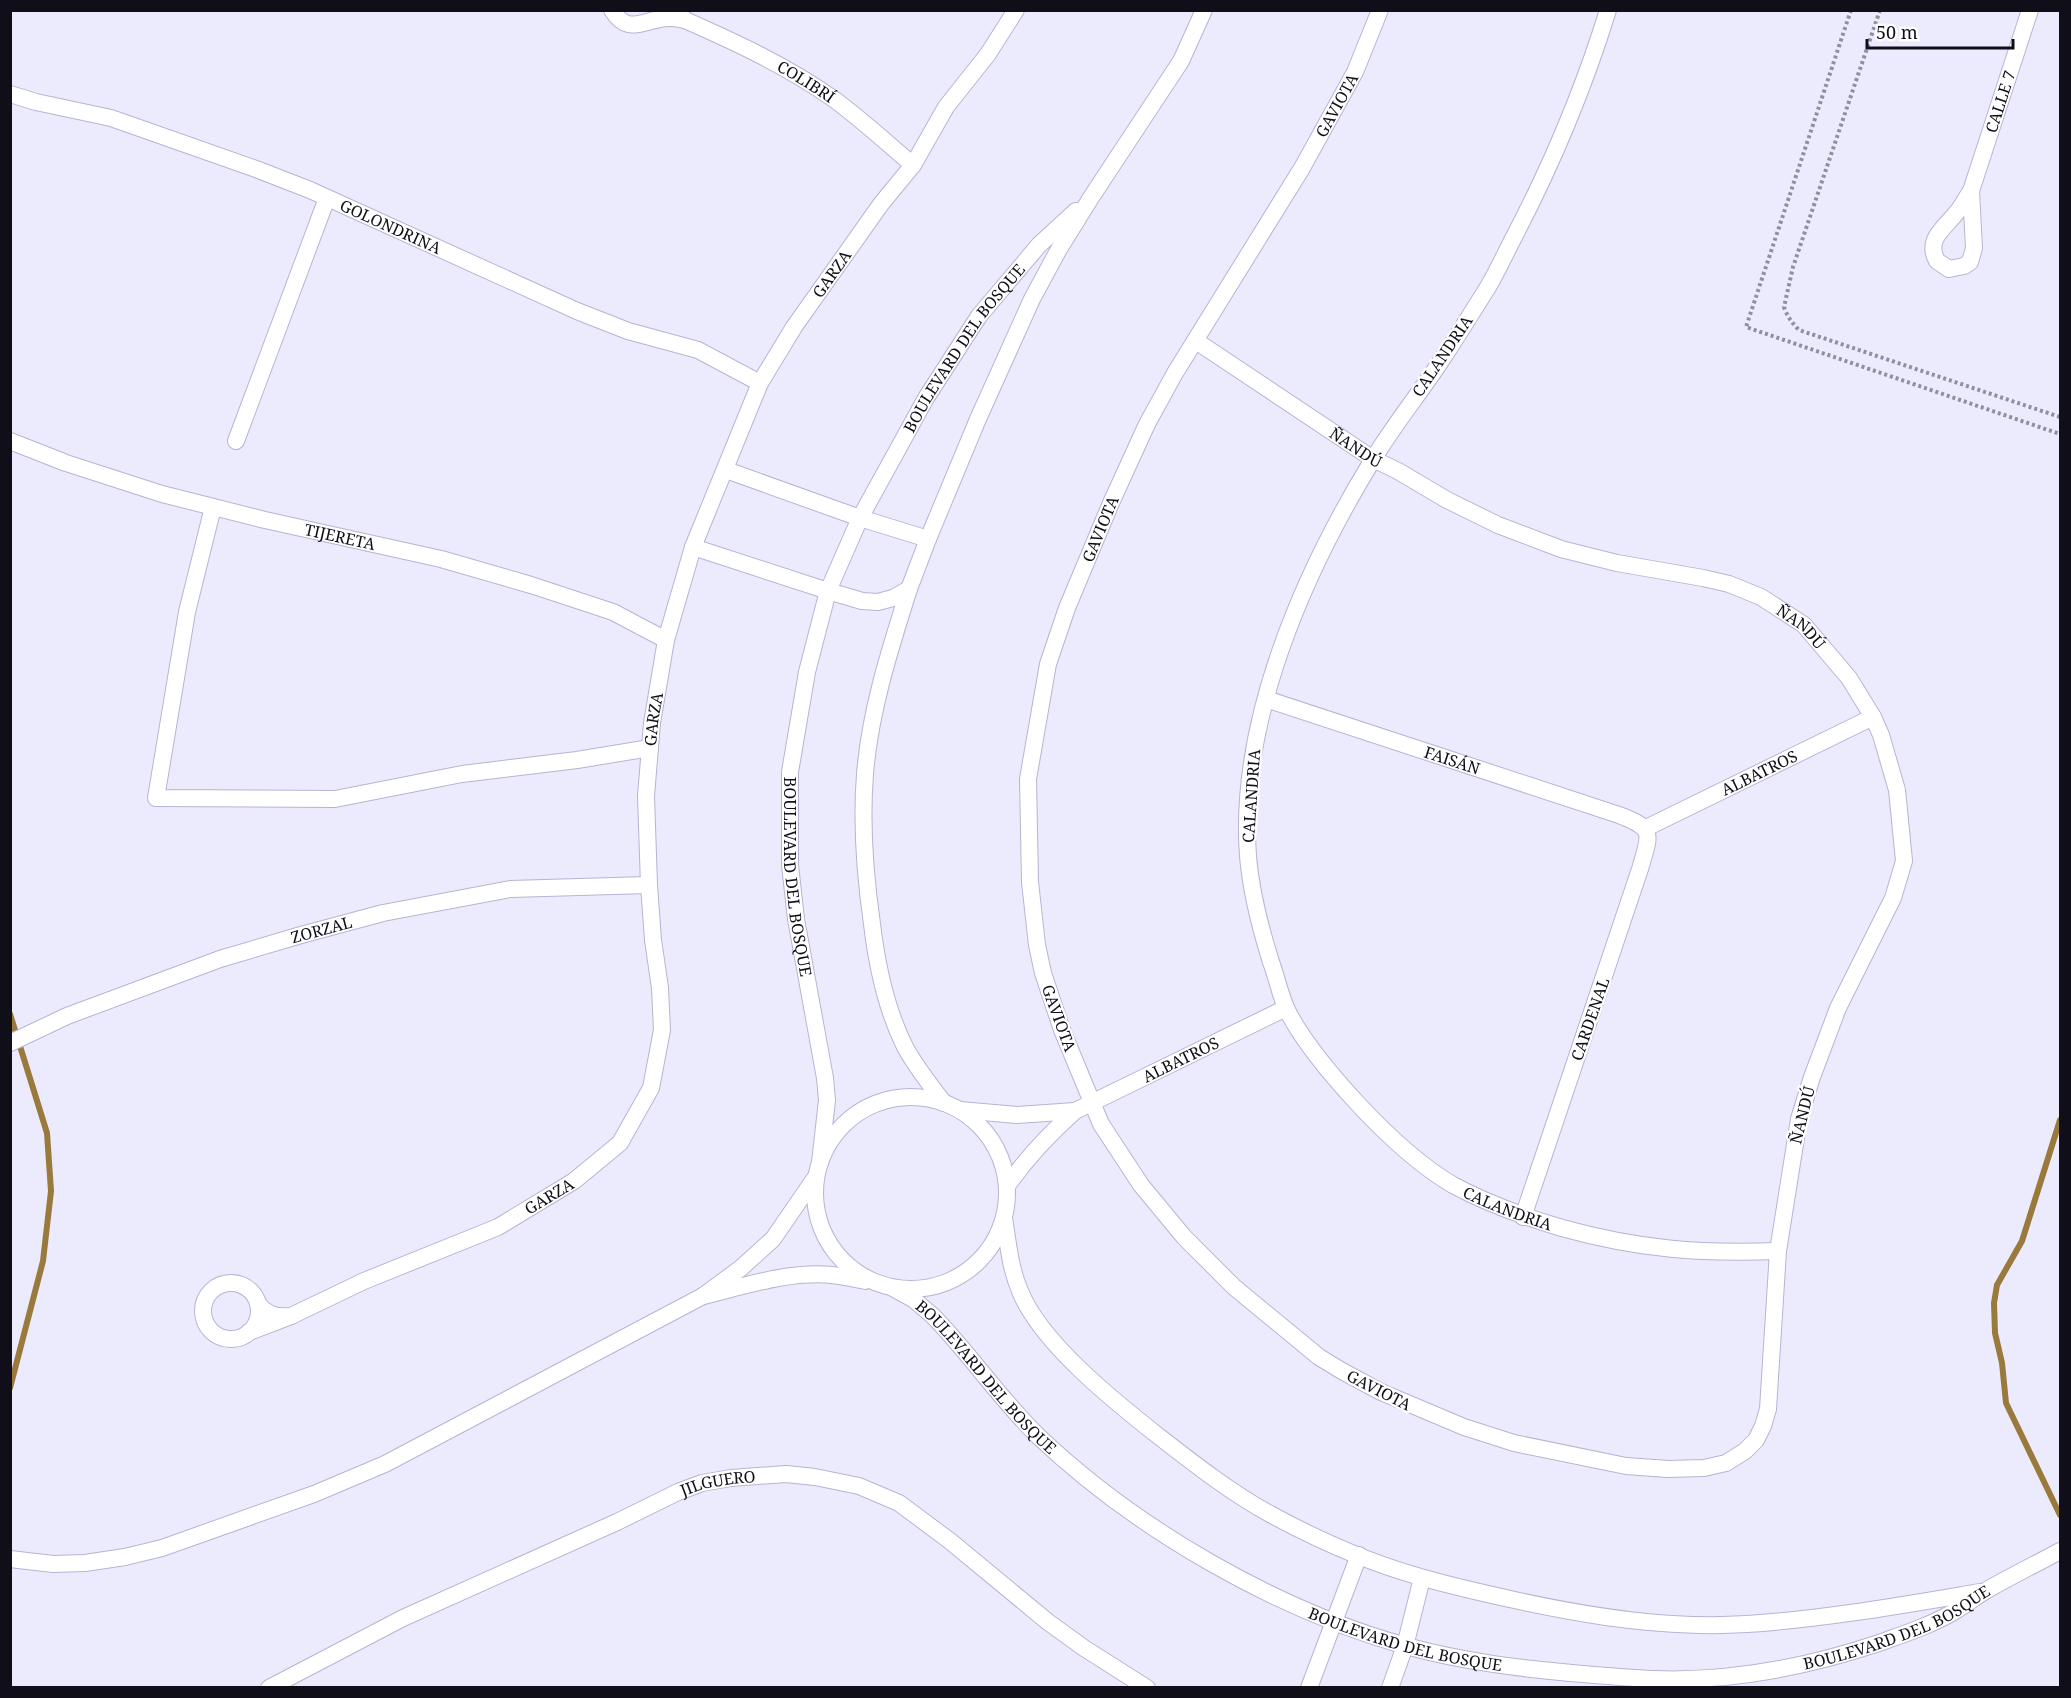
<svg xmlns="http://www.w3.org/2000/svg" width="2071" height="1698" font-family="'Noto Serif',serif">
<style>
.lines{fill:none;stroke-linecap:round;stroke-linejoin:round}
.stream{stroke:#997a3c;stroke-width:6}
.minor-casing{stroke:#b7b4d3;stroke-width:18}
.path{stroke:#908f9e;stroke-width:4;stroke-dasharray:3 3;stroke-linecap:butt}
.minor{stroke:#fff;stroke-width:16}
.labels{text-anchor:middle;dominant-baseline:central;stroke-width:4.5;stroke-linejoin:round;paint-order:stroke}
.street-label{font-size:16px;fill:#100f19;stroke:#fff}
</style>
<rect width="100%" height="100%" fill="#ecebfe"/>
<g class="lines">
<path class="stream" d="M 10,1014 L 47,1133 L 51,1191 L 43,1261 L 10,1388
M 2060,1120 L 2022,1241 L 1997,1285 L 1994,1303 L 1995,1333 L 2002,1363 L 2006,1403 L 2060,1515"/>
<defs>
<g id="minor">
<path d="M 612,10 C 627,34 640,22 660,19 C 669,17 677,18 685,20 L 676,10"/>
<path id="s1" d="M 1608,10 C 1583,91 1554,160 1515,235 C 1506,252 1498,270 1488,287 C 1473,311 1458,335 1443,358 C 1420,393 1393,426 1372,461 C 1303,574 1238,722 1248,856 C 1251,893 1260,927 1271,962 C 1277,978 1280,995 1287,1010 C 1303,1042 1333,1077 1358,1104 C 1386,1134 1417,1164 1453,1185 C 1488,1204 1525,1217 1562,1228 C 1638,1249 1699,1254 1778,1251"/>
<path id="s2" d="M 685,20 C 737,43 789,67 835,100 C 862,120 887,143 913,165"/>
<path id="s3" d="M 10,94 L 36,102 L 111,118 L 256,169 L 310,190 L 577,311 L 628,331 L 698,350 L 760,383"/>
<path d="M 1971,191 L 1974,248 L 1970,262 L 1964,266 L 1949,269 L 1937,261 C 1925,239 1945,228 1957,212 C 1962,206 1966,198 1971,191 Z"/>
<path id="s4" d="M 1971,191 L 2030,10"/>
<path id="s5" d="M 1196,341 L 1373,459 L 1398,471 L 1447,500 L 1498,525 L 1561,549 L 1617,563 L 1703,578 L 1729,584 L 1761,597 L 1804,625 L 1849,678 L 1873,717 L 1881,735 L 1897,790 L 1904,861 L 1893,898 L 1838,1008 L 1812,1077 L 1799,1119 L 1778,1251 L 1768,1409 L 1763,1426 L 1756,1440 L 1745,1451 L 1726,1463 L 1704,1468 L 1668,1469 L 1626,1466 L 1514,1443 L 1464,1427 L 1381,1392 L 1342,1371 L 1319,1357 L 1234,1287 L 1184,1237 L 1141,1185 L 1101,1124 L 1062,1030 L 1043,973 L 1037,945 L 1030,882 L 1028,779 L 1048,664 L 1067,608 L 1111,503 L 1147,424 L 1175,373 L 1302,168 L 1355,72 L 1380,10"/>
<path id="s6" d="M 10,441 L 66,463 L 162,494 L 265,520 L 441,559 L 531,585 L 613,612 L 666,640"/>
<path d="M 236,441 L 327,198"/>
<path id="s7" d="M 726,470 L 860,518 L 926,398 L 979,316 L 1039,245 L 1076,211"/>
<path d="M 213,507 L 187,612 L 156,798 L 335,799 L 462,774 L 577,760 L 650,748"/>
<path d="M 928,539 L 978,419 L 1032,299 L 1059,249 L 1092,196 L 1181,61 L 1204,10"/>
<path id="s8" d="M 693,547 L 828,591 L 862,601 L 878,602 L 893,598 L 909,589 L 928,539 L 860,518 L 828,591 L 807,672 L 790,772 L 790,865 L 796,919 L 825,1078 L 827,1100 L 820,1163"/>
<path d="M 909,589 C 890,649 870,711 865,774 C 861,824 865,875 872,924 C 877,966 886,1009 905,1047 C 916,1067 930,1085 944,1103"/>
<path id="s9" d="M 1266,699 L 1619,815 C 1656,829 1650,834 1640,869 L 1523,1217"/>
<path id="s10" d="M 1646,828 L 1873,717"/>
<path id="s11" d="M 10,1043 L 67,1016 L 220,959 L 301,935 L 383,913 L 510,889 L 649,885"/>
<circle cx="911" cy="1193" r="96"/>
<path d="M 960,1110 L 1017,1115 L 1075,1111"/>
<path d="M 815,1178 L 773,1239 L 741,1268 L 703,1296 C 745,1286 788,1271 832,1275 C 843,1276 854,1279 865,1281"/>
<path id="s12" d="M 1007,1186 C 1028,1156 1048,1135 1075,1111 L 1286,1008"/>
<path d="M 1004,1218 C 1008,1242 1010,1268 1020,1291 C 1040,1342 1114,1401 1157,1435 C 1193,1463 1230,1492 1270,1514 C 1316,1539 1373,1564 1424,1578 C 1455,1587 1487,1594 1519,1601 C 1593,1617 1670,1629 1747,1624 C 1825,1619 1903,1605 1980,1592"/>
<circle cx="231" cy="1311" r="28"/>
<path id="s13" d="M 891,1287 L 913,1299 L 933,1316 C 970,1354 1000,1399 1038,1436 C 1136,1529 1276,1610 1406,1646 C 1464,1662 1524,1669 1583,1674 C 1606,1676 1630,1678 1653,1679 C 1728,1682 1807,1667 1879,1643 C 1904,1634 1932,1625 1955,1611 C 1966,1605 1976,1596 1987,1590 C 2011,1576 2036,1564 2060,1551"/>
<path id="s14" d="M 291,1316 L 364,1281 L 498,1227 L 574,1181 L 620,1143 L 651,1088 L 662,1030 L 660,988 L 653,940 L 649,885 L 646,796 L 652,723 L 666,640 L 693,547 L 760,383 L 794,327 L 881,204 L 913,165 L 946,107 L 988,54 L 1016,10"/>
<path d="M 249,1332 L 291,1316 C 276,1317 269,1316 258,1304"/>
<path d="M 10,1559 L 53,1564 L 85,1563 L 125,1557 L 162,1548 L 314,1494 L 385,1464 L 703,1296"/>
<path id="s15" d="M 269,1688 L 403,1618 L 617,1522 L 678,1492 L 702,1483 L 731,1478 L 786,1474 L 815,1477 L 859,1486 L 899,1503 L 950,1541 L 1048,1622 L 1084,1648 L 1147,1688"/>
<path d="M 1309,1688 L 1359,1555"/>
<path d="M 1390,1688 L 1405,1646 L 1422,1578"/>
</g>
</defs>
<use href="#minor" class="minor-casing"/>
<path class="path" d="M 1851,10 L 1746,327 L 2060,434
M 1880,10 L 1793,267 L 1784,307 C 1787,316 1792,323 1799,330 L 2060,417"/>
<use href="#minor" class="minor"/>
</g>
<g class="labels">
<g class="street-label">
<text stroke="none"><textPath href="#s2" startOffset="136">COLIBRÍ</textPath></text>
<text stroke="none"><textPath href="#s4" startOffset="94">CALLE 7</textPath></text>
<text stroke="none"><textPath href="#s5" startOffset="3440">GAVIOTA</textPath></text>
<text stroke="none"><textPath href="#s3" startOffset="404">GOLONDRINA</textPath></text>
<text stroke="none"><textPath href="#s14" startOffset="1293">GARZA</textPath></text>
<text stroke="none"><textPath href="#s7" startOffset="342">BOULEVARD DEL BOSQUE</textPath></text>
<text transform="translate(1442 356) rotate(-56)">CALANDRIA</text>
<text stroke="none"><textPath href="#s5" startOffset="192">ÑANDÚ</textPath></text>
<text stroke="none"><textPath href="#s5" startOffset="2954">GAVIOTA</textPath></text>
<text stroke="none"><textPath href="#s6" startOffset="344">TIJERETA</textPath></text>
<text stroke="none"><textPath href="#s5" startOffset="678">ÑANDÚ</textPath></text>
<text stroke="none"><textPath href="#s14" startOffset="808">GARZA</textPath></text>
<text stroke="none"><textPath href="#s9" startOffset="196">FAISÁN</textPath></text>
<text stroke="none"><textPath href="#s10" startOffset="126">ALBATROS</textPath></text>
<text transform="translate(1251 796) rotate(-86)">CALANDRIA</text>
<text stroke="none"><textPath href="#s8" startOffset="722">BOULEVARD DEL BOSQUE</textPath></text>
<text stroke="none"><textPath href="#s11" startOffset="332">ZORZAL</textPath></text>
<text transform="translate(1059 1018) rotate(70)">GAVIOTA</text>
<text transform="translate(1590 1019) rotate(-71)">CARDENAL</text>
<text stroke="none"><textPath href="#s12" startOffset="219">ALBATROS</textPath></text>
<text transform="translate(1802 1115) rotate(-76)">ÑANDÚ</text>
<text stroke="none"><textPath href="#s14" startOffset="285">GARZA</textPath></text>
<text stroke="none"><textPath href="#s1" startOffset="1394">CALANDRIA</textPath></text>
<text stroke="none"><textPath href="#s13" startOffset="132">BOULEVARD DEL BOSQUE</textPath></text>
<text transform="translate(1379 1390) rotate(27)">GAVIOTA</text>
<text stroke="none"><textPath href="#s15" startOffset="495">JILGUERO</textPath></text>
<text stroke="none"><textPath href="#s13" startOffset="1140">BOULEVARD DEL BOSQUE</textPath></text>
<text stroke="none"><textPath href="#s13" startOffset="636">BOULEVARD DEL BOSQUE</textPath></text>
</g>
</g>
<rect width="2071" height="1698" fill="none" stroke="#100f19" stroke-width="24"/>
<path d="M1867 39v9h146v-9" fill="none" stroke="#100f19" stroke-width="3"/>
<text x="1876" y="39" font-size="18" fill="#100f19" stroke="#ffffff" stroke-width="4.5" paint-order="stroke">50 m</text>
</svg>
